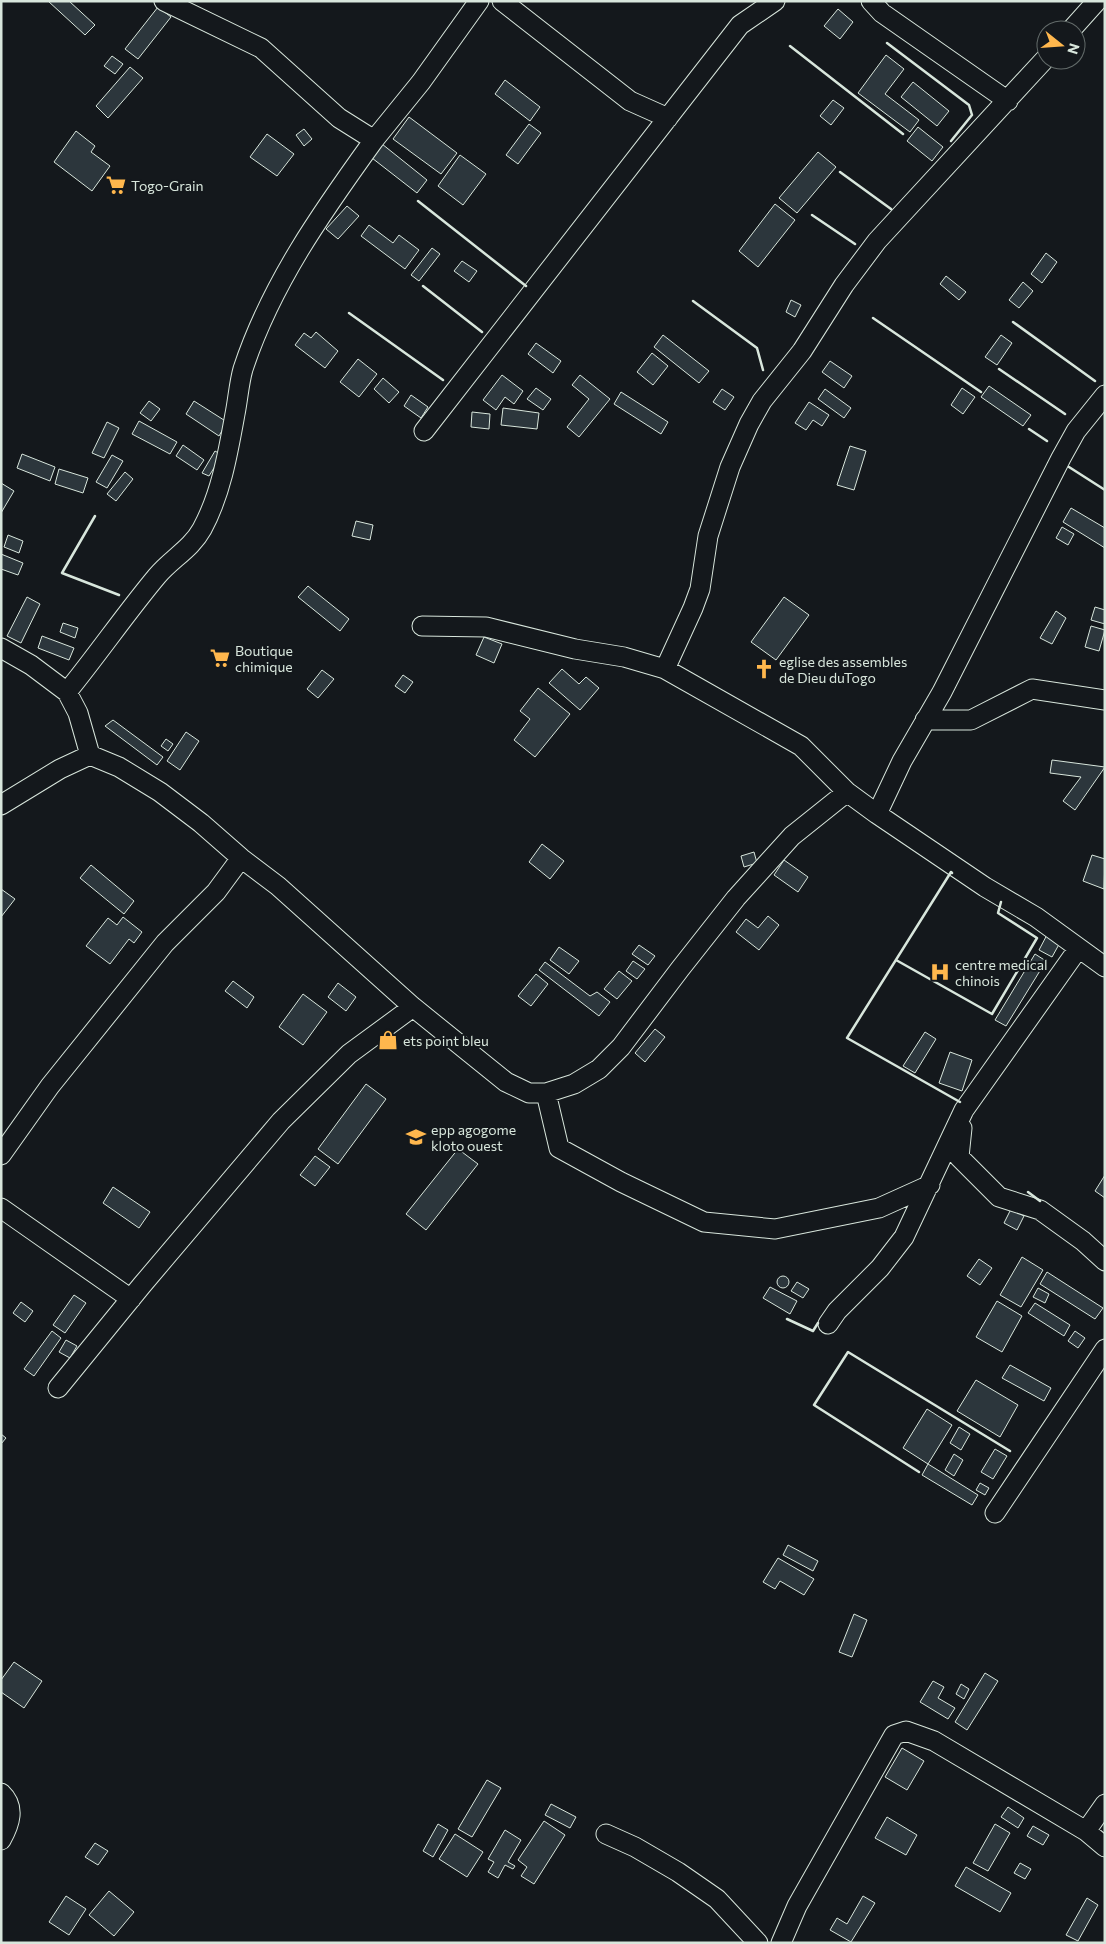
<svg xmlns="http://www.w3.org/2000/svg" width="1106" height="1944" font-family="Commissioner,sans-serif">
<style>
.building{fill:#2c363c;stroke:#d8e6dc}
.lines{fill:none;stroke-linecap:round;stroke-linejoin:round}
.street-casing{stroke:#d8e6dc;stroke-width:21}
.street{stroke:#14181c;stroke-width:19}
.wall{stroke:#d8e6dc;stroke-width:2.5}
.labels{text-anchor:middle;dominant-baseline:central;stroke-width:4;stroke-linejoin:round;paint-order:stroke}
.poi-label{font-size:14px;fill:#d8e6dc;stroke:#14181c;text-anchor:start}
</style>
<rect width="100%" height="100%" fill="#14181c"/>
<path class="building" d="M 48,1 L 69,1 L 95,25 L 85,35 Z
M 158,7 L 171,17 L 138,59 L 125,49 Z
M 838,9 L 853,22 L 840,39 L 824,26 Z
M 886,55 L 904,69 L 885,94 L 919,120 L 910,132 L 858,93 Z
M 112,56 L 123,64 L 115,74 L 104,66 Z
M 130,67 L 143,78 L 108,118 L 96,106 Z
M 505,80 L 540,107 L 530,121 L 495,94 Z
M 913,82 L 949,111 L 937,126 L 901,97 Z
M 833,100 L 844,108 L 831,125 L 820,116 Z
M 409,117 L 457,153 L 441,174 L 393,139 Z
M 529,124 L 541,133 L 518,164 L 506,155 Z
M 918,127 L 943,147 L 932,161 L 907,141 Z
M 304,129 L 312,139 L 304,146 L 296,135 Z
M 76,131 L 95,146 L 91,152 L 110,166 L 92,191 L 54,162 Z
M 267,134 L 294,154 L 277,176 L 250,157 Z
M 382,144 L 427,180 L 417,193 L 372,158 Z
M 818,152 L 836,167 L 797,213 L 779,198 Z
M 460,155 L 486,174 L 463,205 L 438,186 Z
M 775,204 L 795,220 L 758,267 L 739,251 Z
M 347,206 L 359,216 L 338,239 L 326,229 Z
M 369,225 L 393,243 L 399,235 L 419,250 L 405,269 L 361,236 Z
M 432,248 L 440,254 L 419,281 L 411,275 Z
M 1046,253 L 1057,262 L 1042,283 L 1031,274 Z
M 462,261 L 477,271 L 469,282 L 454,271 Z
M 946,276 L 966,292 L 959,300 L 940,284 Z
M 1023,282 L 1033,291 L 1019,308 L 1009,300 Z
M 791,300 L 801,305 L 795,317 L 786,312 Z
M 316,332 L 338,351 L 325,368 L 295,345 L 304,333 L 311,338 Z
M 663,335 L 709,371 L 699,383 L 654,347 Z
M 1001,335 L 1012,343 L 997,365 L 985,357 Z
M 536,343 L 561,361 L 553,373 L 528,354 Z
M 652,353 L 668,366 L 653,385 L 637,372 Z
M 358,359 L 377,374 L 359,397 L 340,382 Z
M 830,361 L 852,376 L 844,388 L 822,372 Z
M 502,375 L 523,391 L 514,404 L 505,397 L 496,410 L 483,400 Z
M 580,375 L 610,399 L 579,437 L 567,427 L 589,399 L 572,385 Z
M 383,378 L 399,392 L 389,403 L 374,389 Z
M 989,386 L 1031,415 L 1023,426 L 981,397 Z
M 536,388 L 551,399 L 543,410 L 527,399 Z
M 962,388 L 975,397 L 963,414 L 951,405 Z
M 722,389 L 734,397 L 725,410 L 713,402 Z
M 825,389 L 851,408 L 844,418 L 818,399 Z
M 621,392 L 668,422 L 661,434 L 614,404 Z
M 411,395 L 428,407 L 421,418 L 404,406 Z
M 149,401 L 160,409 L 151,421 L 140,413 Z
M 194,401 L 227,422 L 219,436 L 186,414 Z
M 809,402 L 829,415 L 822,426 L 813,420 L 806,430 L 795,423 Z
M 503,408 L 539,413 L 537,429 L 501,425 Z
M 472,412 L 490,414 L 489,429 L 471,427 Z
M 139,421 L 177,442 L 170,454 L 132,434 Z
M 107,422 L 119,428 L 104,458 L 92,453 Z
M 183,445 L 204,460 L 197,470 L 176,456 Z
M 850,446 L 866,451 L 854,490 L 837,485 Z
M 215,451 L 222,455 L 209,476 L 202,473 Z
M 22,454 L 55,467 L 50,481 L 17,468 Z
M 112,455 L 123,461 L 107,488 L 96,482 Z
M 59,469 L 88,478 L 83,493 L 55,484 Z
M 125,472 L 133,479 L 116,501 L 107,494 Z
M 1,483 L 14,491 L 1,513 Z
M 1071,508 L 1105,528 L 1105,548 L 1063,522 Z
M 356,521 L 373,525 L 370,540 L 352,536 Z
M 1062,527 L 1074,534 L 1068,545 L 1056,538 Z
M 8,535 L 23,541 L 19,553 L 4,547 Z
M 1,554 L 23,563 L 18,575 L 1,569 Z
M 308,586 L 349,619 L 340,631 L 298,597 Z
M 27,597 L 40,604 L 21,643 L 7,636 Z
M 784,597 L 809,615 L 776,660 L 751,642 Z
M 1095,607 L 1105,610 L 1105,624 L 1091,620 Z
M 1056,611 L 1066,618 L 1052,644 L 1040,638 Z
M 63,623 L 78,628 L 75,638 L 60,632 Z
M 1091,626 L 1105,630 L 1099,651 L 1085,647 Z
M 42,636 L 74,648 L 69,660 L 38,648 Z
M 484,637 L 502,644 L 494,663 L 476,655 Z
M 562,669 L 579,684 L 586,677 L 599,688 L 580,710 L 549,683 Z
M 322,670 L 334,679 L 318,698 L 307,689 Z
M 403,675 L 413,682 L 405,693 L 395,686 Z
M 538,688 L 570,714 L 535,757 L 514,740 L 530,719 L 520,711 Z
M 113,720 L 163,757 L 157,765 L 105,726 Z
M 186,732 L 199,741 L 180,770 L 167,761 Z
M 166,739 L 173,744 L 168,751 L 161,746 Z
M 1052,760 L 1105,767 L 1075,810 L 1063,801 L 1081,777 L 1050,773 Z
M 542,844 L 564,861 L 550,879 L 529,862 Z
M 754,852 L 757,863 L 744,867 L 741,856 Z
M 1092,855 L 1105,859 L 1104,889 L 1083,881 Z
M 784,860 L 808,877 L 798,892 L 774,875 Z
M 91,865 L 134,901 L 124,914 L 80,878 Z
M 1,889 L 15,899 L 1,917 Z
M 768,916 L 779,925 L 759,950 L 736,932 L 746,919 L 758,928 Z
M 123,917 L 142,932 L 134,943 L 129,939 L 110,964 L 86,946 L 108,918 L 117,925 Z
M 1049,931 L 1062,939 L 1052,957 L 1039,950 Z
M 639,945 L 655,956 L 648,965 L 632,954 Z
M 559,947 L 579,961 L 569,974 L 550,960 Z
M 1035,954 L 1046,961 L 1006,1026 L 995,1020 Z
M 633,961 L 645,969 L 637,979 L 626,971 Z
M 545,962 L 590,996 L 597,992 L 610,1002 L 599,1016 L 539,970 Z
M 619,971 L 632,981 L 617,999 L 604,989 Z
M 536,974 L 548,984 L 531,1006 L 518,996 Z
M 233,981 L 254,997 L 247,1008 L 225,991 Z
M 338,983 L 356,997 L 346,1011 L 328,997 Z
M 303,994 L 327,1012 L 303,1045 L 279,1027 Z
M 655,1029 L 665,1037 L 645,1062 L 635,1053 Z
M 925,1032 L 936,1039 L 915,1073 L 903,1066 Z
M 950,1052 L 972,1060 L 962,1091 L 939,1083 Z
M 366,1084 L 386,1099 L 338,1164 L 318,1149 Z
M 458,1149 L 478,1164 L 426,1230 L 406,1214 Z
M 315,1156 L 330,1167 L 315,1186 L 300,1175 Z
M 1105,1175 L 1105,1198 L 1095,1191 Z
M 113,1187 L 150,1212 L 139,1228 L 103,1203 Z
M 1011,1209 L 1024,1216 L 1017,1230 L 1004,1223 Z
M 1022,1257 L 1043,1270 L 1021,1307 L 1000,1295 Z
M 979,1259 L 992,1268 L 980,1285 L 967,1276 Z
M 1047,1272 L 1103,1308 L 1095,1319 L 1040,1284 Z
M777 1282a6 6 0 1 1 12 0a6 6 0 1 1-12 0Z
M 797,1282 L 809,1289 L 803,1298 L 791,1291 Z
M 770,1287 L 797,1301 L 790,1314 L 763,1298 Z
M 1038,1288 L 1049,1294 L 1045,1303 L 1033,1297 Z
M 74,1295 L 86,1303 L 65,1333 L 53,1325 Z
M 997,1301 L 1022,1316 L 1002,1352 L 976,1337 Z
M 21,1302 L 33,1311 L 25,1322 L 13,1313 Z
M 1035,1303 L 1070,1325 L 1064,1336 L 1028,1313 Z
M 52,1331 L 61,1338 L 34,1376 L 24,1369 Z
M 1075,1331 L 1085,1338 L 1078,1348 L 1068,1341 Z
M 66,1340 L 77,1346 L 70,1358 L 59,1352 Z
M 1010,1365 L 1051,1388 L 1044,1401 L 1002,1378 Z
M 976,1380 L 1018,1405 L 1000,1437 L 957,1411 Z
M 927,1409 L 952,1425 L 928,1464 L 903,1448 Z
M 959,1427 L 970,1434 L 961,1450 L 950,1443 Z
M 1,1434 L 6,1438 L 1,1444 Z
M 995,1449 L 1007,1456 L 993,1479 L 981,1472 Z
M 954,1454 L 963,1460 L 954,1476 L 945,1470 Z
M 928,1464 L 978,1495 L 972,1505 L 922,1475 Z
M 980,1483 L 989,1488 L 985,1495 L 976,1490 Z
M 788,1545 L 818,1561 L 813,1571 L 783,1555 Z
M 778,1558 L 814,1579 L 804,1595 L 780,1581 L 775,1589 L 763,1582 Z
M 854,1614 L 867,1620 L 852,1657 L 839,1652 Z
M 14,1662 L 42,1681 L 24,1708 L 1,1692 L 1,1680 Z
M 985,1673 L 998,1681 L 967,1730 L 955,1722 Z
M 933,1681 L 944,1687 L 938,1698 L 955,1708 L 948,1719 L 920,1702 Z
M 961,1684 L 969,1689 L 964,1699 L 956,1694 Z
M 902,1748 L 924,1761 L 907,1790 L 885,1777 Z
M 487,1780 L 501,1788 L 472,1837 L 458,1829 Z
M 551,1804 L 576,1817 L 570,1828 L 545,1815 Z
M 1008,1807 L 1024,1818 L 1018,1828 L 1001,1817 Z
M 887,1817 L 917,1835 L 906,1855 L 875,1838 Z
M 544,1821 L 565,1835 L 534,1884 L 521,1876 L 527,1867 L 518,1860 Z
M 438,1824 L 448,1830 L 433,1857 L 423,1851 Z
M 995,1824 L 1010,1833 L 988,1871 L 973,1863 Z
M 1033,1826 L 1049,1835 L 1043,1845 L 1027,1836 Z
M 505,1830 L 521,1840 L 508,1862 L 515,1866 L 513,1869 L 505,1865 L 498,1878 L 488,1872 L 494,1862 L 488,1859 Z
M 455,1834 L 483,1852 L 467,1877 L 439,1859 Z
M 95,1843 L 108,1851 L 98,1865 L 85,1857 Z
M 1020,1863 L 1031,1869 L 1025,1879 L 1014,1873 Z
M 966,1867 L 1011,1893 L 1000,1912 L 955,1886 Z
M 109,1891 L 134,1912 L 114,1936 L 89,1915 Z
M 66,1896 L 86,1909 L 69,1935 L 49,1922 Z
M 863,1896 L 875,1903 L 851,1942 L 830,1930 L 837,1918 L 847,1924 Z
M 1087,1898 L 1098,1905 L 1078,1941 L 1066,1935 Z"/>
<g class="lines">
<defs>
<path id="street" d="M 164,1 L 261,48 L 339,118 L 374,140 L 421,82 L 479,1
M 502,1 L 630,101 L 668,118
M 871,1 L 882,13 L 1008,101
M 1071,30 L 1097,1
M 424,431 L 740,25 L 775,1
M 422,626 L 486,627 L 575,649 L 624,657 L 665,669 L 801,746 L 847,792 L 877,814 L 985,887 L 1036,917 L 1105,967
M 1,648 L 31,665 L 67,692 L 78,713 L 90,755
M 665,669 L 693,608 L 700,589 L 708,536 L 730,467 L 749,424 L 762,401 L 802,351 L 844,285 L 877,241 L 1046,58
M 67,692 C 98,654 126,613 157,576 C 171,559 191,549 202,529 C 221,494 228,453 235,414 C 238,399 239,383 243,369 C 271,284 322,212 374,140
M 925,720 L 971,720 L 1032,689 L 1105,700
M 1,805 L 60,769 L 90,755 L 119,767 L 160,792 L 201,823 L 241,858 L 278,886 L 413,1007 L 506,1082 L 529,1093 L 546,1093 L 574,1084 L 599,1069 L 621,1047 L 680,969 L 736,898 L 792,836 L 847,792
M 877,814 L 902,761 L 942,692 L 1061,458 L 1076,431 L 1105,395
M 546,1093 L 559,1148 L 621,1182 L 704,1222 L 775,1229 L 879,1208 L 930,1185
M 962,1128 L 959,1157 L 999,1197 L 1040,1210 L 1083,1241 L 1105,1261
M 1,1155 L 50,1086 L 165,943 L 216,892 L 241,858
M 1,1208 L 131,1299
M 828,1324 L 837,1311 L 880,1268 L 904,1237 L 964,1110 L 1078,949
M 58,1388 L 142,1285 L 281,1121 L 349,1054 L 413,1007
M 995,1513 L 1105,1349
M 1,1793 C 16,1807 10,1824 1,1840
M 1086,1831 L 1105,1847
M 606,1834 L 635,1847 L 678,1872 L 717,1899 L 758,1943
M 781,1943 L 797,1906 L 894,1735 L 906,1731 L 934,1741 L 1086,1831 L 1105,1804"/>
</defs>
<use href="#street" class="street-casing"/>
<use href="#street" class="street"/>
<path class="wall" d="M 887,43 L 969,105 L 972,115 L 951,141
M 790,46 L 903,134
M 840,172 L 891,209
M 418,201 L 526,286
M 812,215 L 855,244
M 423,286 L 482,332
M 693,301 L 757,348 L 763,370
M 349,313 L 443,380
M 873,318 L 981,392
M 1013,322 L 1095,381
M 999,369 L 1065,414
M 1029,429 L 1047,441
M 1069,467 L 1105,490
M 95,516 L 62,573 L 119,595
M 952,873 L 951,872 L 847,1038 L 960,1102
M 896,960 L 992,1014 L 1037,938 L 998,913 L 1001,902
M 1028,1192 L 1040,1201
M 787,1319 L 813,1331 L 818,1323
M 919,1472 L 814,1405 L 848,1352 L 1010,1451"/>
</g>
<defs>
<symbol id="supermarket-bare" viewBox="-9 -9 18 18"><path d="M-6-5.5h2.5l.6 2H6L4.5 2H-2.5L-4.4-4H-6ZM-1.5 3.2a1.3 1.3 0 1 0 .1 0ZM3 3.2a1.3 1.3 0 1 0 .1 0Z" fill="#ffb74d" stroke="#14181c" stroke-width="2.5" paint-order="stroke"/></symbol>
<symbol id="church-bare" viewBox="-9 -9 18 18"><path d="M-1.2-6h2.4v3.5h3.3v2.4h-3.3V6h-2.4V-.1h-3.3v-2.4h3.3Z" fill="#ffb74d" stroke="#14181c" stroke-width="2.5" paint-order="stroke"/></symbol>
<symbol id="hospital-bare" viewBox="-9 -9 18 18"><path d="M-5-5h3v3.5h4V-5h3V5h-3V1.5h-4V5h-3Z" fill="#ffb74d" stroke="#14181c" stroke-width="2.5" paint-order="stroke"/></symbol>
<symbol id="shop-bare" viewBox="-9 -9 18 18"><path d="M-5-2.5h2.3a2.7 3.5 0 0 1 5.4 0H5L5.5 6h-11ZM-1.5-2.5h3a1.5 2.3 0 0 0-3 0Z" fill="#ffb74d" stroke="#14181c" stroke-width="2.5" paint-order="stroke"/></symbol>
<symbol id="school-bare" viewBox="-9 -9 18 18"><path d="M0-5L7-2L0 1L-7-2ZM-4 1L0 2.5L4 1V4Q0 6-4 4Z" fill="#ffb74d" stroke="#14181c" stroke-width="2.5" paint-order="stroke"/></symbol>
</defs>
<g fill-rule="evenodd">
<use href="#supermarket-bare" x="102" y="171" width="28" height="28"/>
<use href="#supermarket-bare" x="206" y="644" width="28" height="28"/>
<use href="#church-bare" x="750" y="655" width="28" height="28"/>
<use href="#hospital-bare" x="926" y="958" width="28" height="28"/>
<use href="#shop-bare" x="374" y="1026" width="28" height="28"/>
<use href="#school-bare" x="402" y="1123" width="28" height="28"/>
</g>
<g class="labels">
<g class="poi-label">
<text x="131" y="185">Togo-Grain</text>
<text x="235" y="650">Boutique<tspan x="235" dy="16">chimique</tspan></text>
<text x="779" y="661">eglise des assembles<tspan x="779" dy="16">de Dieu duTogo</tspan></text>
<text x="955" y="964">centre medical<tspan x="955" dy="16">chinois</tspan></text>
<text x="403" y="1040">ets point bleu</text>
<text x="431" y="1129">epp agogome<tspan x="431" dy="16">kloto ouest</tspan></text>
</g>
</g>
<rect width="1106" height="1944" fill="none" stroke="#d8e6dc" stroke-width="5"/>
<g transform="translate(1061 45) rotate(107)"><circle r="24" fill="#14181c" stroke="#626a69"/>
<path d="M0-4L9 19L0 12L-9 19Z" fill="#ffb74d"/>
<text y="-8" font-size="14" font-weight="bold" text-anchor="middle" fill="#d8e6dc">N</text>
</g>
</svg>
